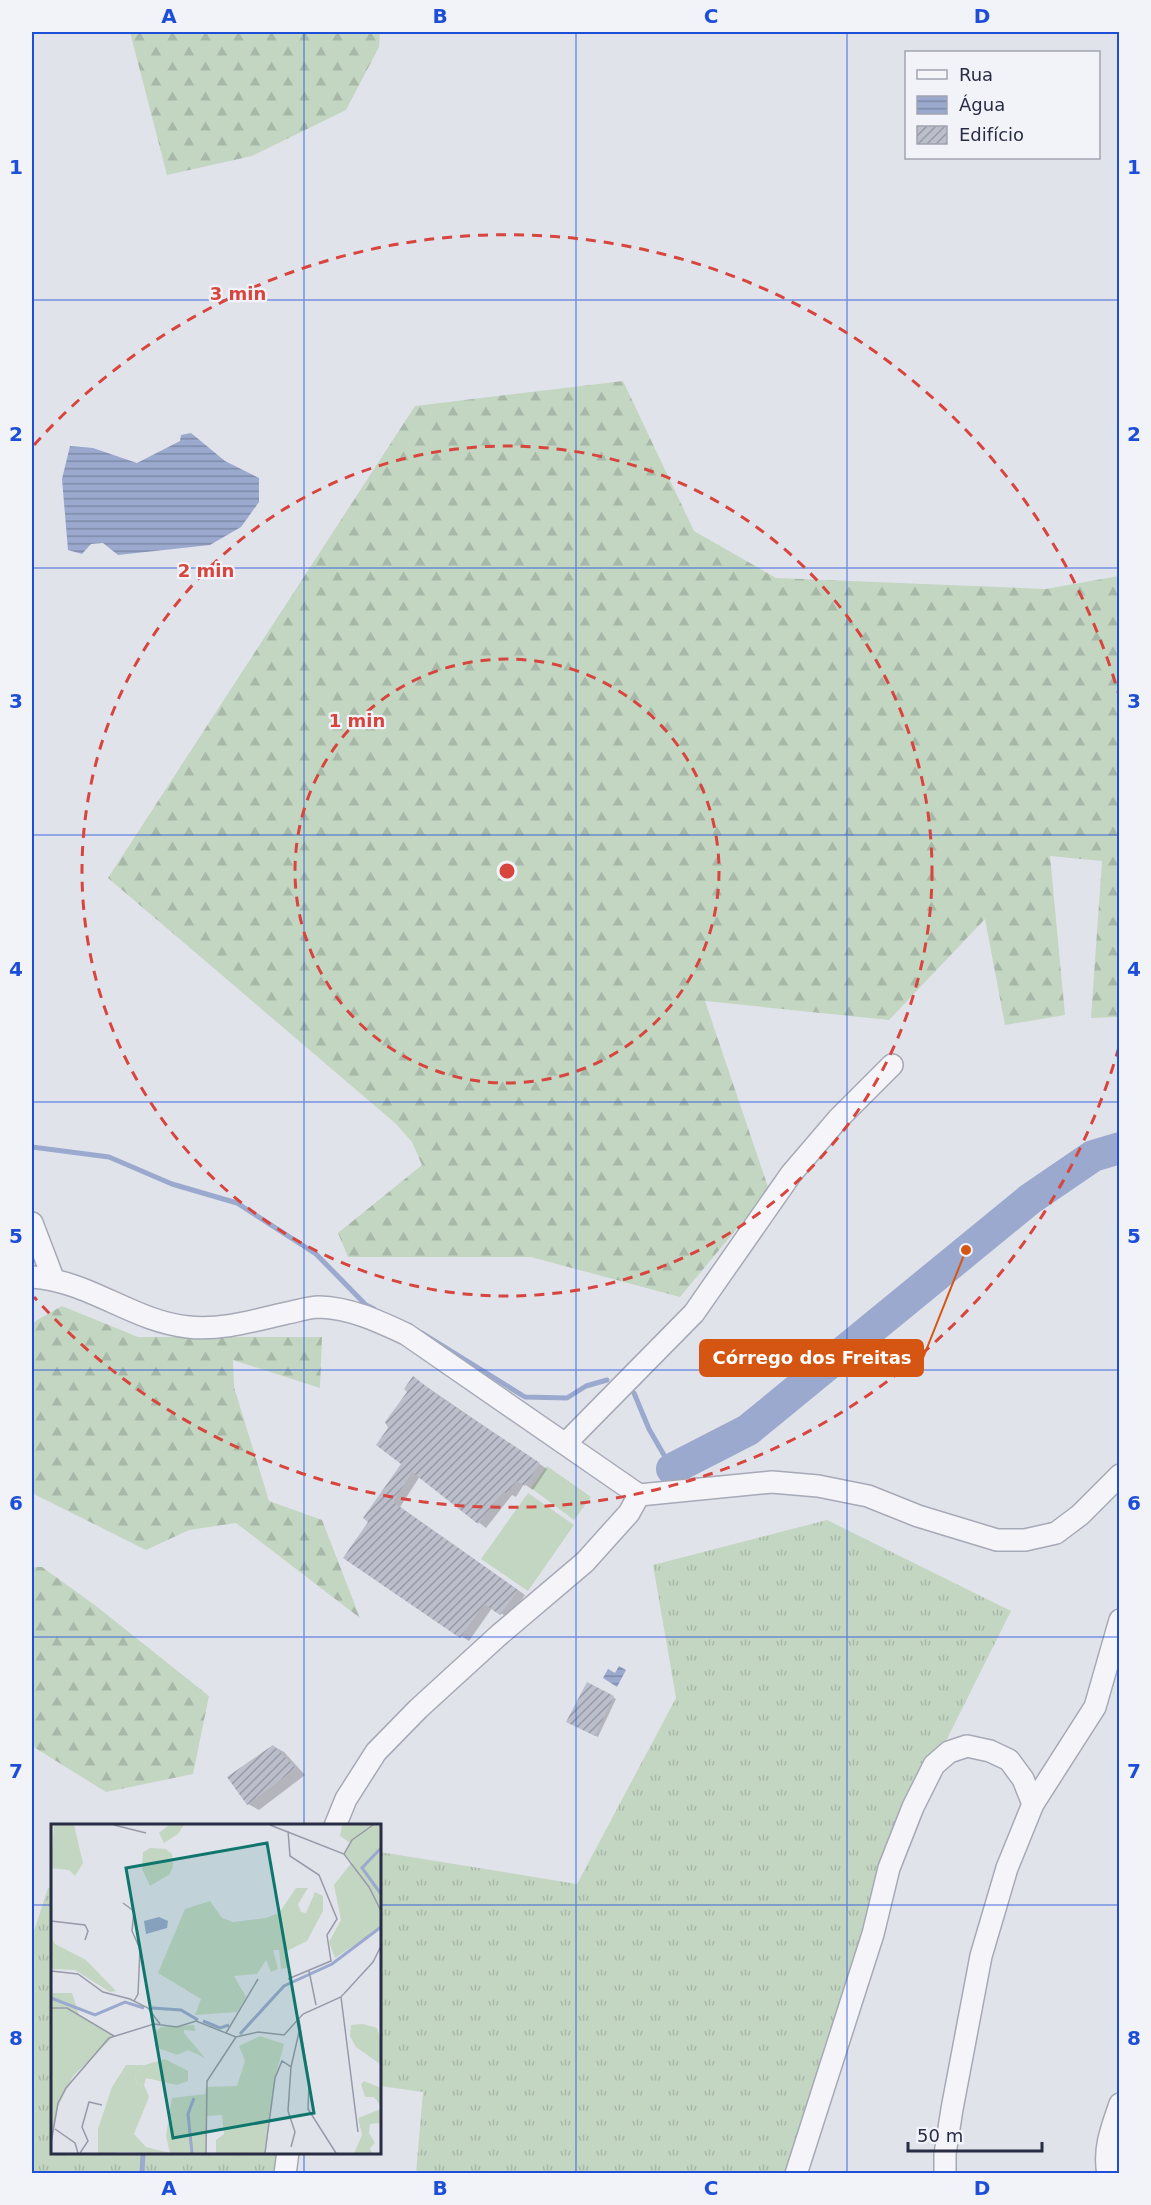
<svg xmlns="http://www.w3.org/2000/svg" width="1151" height="2205" font-family="'DejaVu Sans',sans-serif">
<style>
.grass{fill:url(#grass-tufts)}
.forest{fill:url(#forest-firs)}
.pitch{fill:#c3d6c2}
.water{fill:url(#water-rules)}
.shadow{fill:#0003}
.lines{fill:none;stroke-linecap:round;stroke-linejoin:round}
.stream{stroke:#9aa9cd;stroke-width:5}
.river{stroke:#9aa9cd;stroke-width:32}
.building{fill:url(#building-hatch)}
.minor-casing{stroke:#a6a9b6;stroke-width:24}
.minor{stroke:#f5f5f9;stroke-width:21}
.grid{fill:none;stroke:#1d4ed8;stroke-width:1.5;stroke-opacity:0.55}
.ring{fill:none;stroke:#d8453e;stroke-width:3;stroke-dasharray:10 8}
.inset-river{fill:none;stroke:#9aa9cd;stroke-width:3}
.inset-road{fill:none;stroke:#979aa8;stroke-width:1.5}
.view{fill:#0f766e;fill-opacity:0.15;stroke:#0f766e;stroke-width:3}
.inset-edge{fill:none;stroke:#282d44;stroke-width:3}
.centre{fill:#d8453e;stroke:#f1f3f8;stroke-width:3}
.ring-label{font-size:18px;text-anchor:middle;font-weight:bold;fill:#d8453e;stroke:#f1f3f8;stroke-width:4.5;stroke-linejoin:round;paint-order:stroke}
.leader{fill:none;stroke:#d55512;stroke-width:2}
.callout-dot{fill:#d55512;stroke:#f1f3f8;stroke-width:2}
.callout{fill:#d55512;stroke:#d55512;stroke-width:2}
.callout-label{font-size:18px;text-anchor:middle;font-weight:bold;fill:#fff}
.neatline{fill:none;stroke:#1d4ed8;stroke-width:2}
.grid-label{font-size:20px;text-anchor:middle;font-weight:bold;fill:#1d4ed8}
</style>
<defs>
<pattern id="grass-tufts" width="24" height="20" patternUnits="userSpaceOnUse" patternTransform="scale(1.5)"><rect width="24" height="20" fill="#c3d6c2"/><path d="M3 7l-1-3M5 7V3M7 7l1-3M15 17l-1-3M17 17v-4M19 17l1-3" fill="none" stroke="#a8b8a8"/></pattern>
<pattern id="forest-firs" width="22" height="20" patternUnits="userSpaceOnUse" patternTransform="scale(1.5)"><rect width="22" height="20" fill="#c3d6c2"/><path d="M5 1l3.5 6h-7zM16 11l3.5 6h-7z" fill="#a8b8a8"/></pattern>
<pattern id="water-rules" width="6" height="5" patternUnits="userSpaceOnUse" patternTransform="scale(1.5)"><rect width="6" height="5" fill="#9aa9cd"/><path d="M0 2.5h6" fill="none" stroke="#7e8aa8"/></pattern>
<pattern id="building-hatch" width="6" height="6" patternUnits="userSpaceOnUse" patternTransform="scale(1.5)"><rect width="6" height="6" fill="#bbbecb"/><path d="M-1 1l2-2M0 6l6-6M5 7l2-2" fill="none" stroke="#989ba6"/></pattern>
</defs>
<rect width="100%" height="100%" fill="#e1e3eb"/>
<path class="grass" d="M 827,1520 L 1011,1611 L 934,1765 L 796,2173 L 416,2173 L 423,2092 L 380,2086 L 380,1852 L 577,1884 L 676,1698 L 653,1565 Z
M 48,1888 L 52,1888 L 52,2152 L 288,2153 L 282,2173 L 32,2174 L 32,1937 Z"/>
<path class="forest" d="M 130,32 L 380,32 L 379,47 L 346,110 L 252,156 L 167,175 Z
M 623,381 L 694,531 L 776,578 L 1046,589 L 1119,576 L 1119,1017 L 1091,1018 L 1102,861 L 1050,856 L 1065,1015 L 1005,1025 L 985,919 L 889,1020 L 705,1001 L 769,1190 L 680,1297 L 531,1257 L 348,1257 L 338,1233 L 422,1165 L 412,1142 L 395,1123 L 108,878 L 415,406 Z
M 62,1306 L 138,1337 L 322,1337 L 320,1388 L 233,1360 L 234,1387 L 269,1501 L 322,1520 L 360,1618 L 236,1523 L 189,1530 L 146,1550 L 32,1493 L 32,1323 Z
M 32,1567 L 42,1567 L 96,1606 L 209,1696 L 193,1774 L 106,1792 L 32,1746 Z"/>
<path class="pitch" d="M 547,1466 L 591,1497 L 574,1520 L 531,1488 Z
M 528,1493 L 574,1525 L 528,1591 L 481,1559 Z"/>
<path class="water" d="M 191,433 L 225,461 L 259,478 L 259,502 L 241,527 L 210,545 L 118,555 L 103,543 L 91,544 L 82,554 L 68,550 L 62,479 L 70,446 L 93,448 L 137,463 L 180,441 L 181,435 Z
M 619,1666 L 626,1670 L 617,1687 L 603,1678 L 608,1669 L 615,1673 Z"/>
<path class="shadow" d="M 414,1378 L 547,1469 L 533,1490 L 524,1484 L 516,1497 L 512,1495 L 486,1528 L 420,1476 L 400,1507 L 525,1595 L 509,1618 L 492,1608 L 469,1641 L 345,1558 L 370,1521 L 404,1464 L 410,1392 Z
M 587,1684 L 616,1699 L 598,1737 L 568,1721 Z
M 273,1746 L 284,1752 L 305,1775 L 259,1810 L 248,1804 Z"/>
<g class="lines">
<path class="stream" d="M 32,1147 L 109,1157 L 172,1184 L 237,1203 L 316,1254 L 366,1305 L 374,1309
M 422,1333 L 525,1397 L 567,1398 L 586,1386 L 607,1380
M 634,1393 L 649,1429 L 672,1469
M 142,2174 L 143,2152"/>
<path class="river" d="M 672,1469 L 748,1430 L 1030,1199 L 1093,1156 L 1120,1148"/>
</g>
<path class="building" d="M 413,1376 L 437,1395 L 540,1463 L 525,1486 L 516,1481 L 507,1494 L 503,1492 L 478,1524 L 412,1472 L 393,1502 L 518,1590 L 500,1615 L 484,1604 L 460,1638 L 343,1558 L 368,1522 L 363,1518 L 401,1464 L 376,1445 L 388,1428 L 385,1422 L 407,1392 L 404,1389 Z
M 587,1682 L 614,1696 L 595,1736 L 566,1722 Z
M 273,1745 L 296,1768 L 247,1805 L 227,1777 Z"/>
<g class="lines">
<defs>
<path id="minor" d="M 32,1223 L 53,1278
M 32,1277 C 90,1281 132,1321 188,1327 C 220,1331 256,1320 287,1313 C 298,1311 309,1307 319,1307 C 351,1308 378,1321 406,1334 L 639,1495 L 772,1482 L 818,1486 L 868,1496 L 918,1516 L 997,1540 L 1025,1540 L 1056,1533 L 1080,1515 L 1120,1475
M 566,1443 L 694,1313 L 791,1174 L 838,1119 L 892,1065
M 1033,1804 L 1095,1707 L 1120,1620
M 335,1826 L 346,1799 L 376,1752 L 418,1709 L 499,1635 L 585,1562 L 629,1513 L 639,1495
M 285,2174 L 288,2152
M 796,2174 L 873,1934 L 889,1868 L 913,1807 L 934,1765 L 949,1752 L 967,1746 L 990,1751 L 1009,1760 L 1023,1779 L 1033,1804 L 1007,1868 L 981,1956 L 952,2109 L 945,2154 L 945,2174
M 1108,2174 C 1103,2149 1112,2127 1120,2104"/>
</defs>
<use href="#minor" class="minor-casing"/>
<use href="#minor" class="minor"/>
</g>
<path class="grid" d="M 304,32 L 304,1826M 576,32 L 576,2174M 847,32 L 847,2174M 32,300 L 1120,300M 32,568 L 1120,568M 32,835 L 1120,835M 32,1102 L 1120,1102M 32,1370 L 1120,1370M 32,1637 L 1120,1637M 32,1905 L 52,1905M 380,1905 L 1120,1905M 304,2152 L 304,2174"/>
<g class="ring">
<circle cx="507" cy="871" r="212"/>
<circle cx="507" cy="871" r="425"/>
<path d="M1119 1047A637 637 0 0 1 34 1297M34 445A637 637 0 0 1 1119 695"/>
</g>
<g transform="translate(51 1824)">
<rect width="330" height="330" fill="#e1e3eb"/>
<path d="M 291,1 L 330,1 L 330,103 L 284,134 L 278,118 L 290,96 L 283,61 L 301,38 L 293,30 L 299,19 L 289,12 ZM 0,184 L 18,185 L 63,212 L 22,252 L 7,283 L 0,318 ZM 312,200 L 326,204 L 330,217 L 330,251 L 329,240 L 305,223 L 299,212 L 300,201 ZM 209,212 L 233,220 L 224,254 L 214,329 L 165,329 L 165,316 L 173,310 L 171,291 L 156,292 L 155,329 L 119,329 L 115,312 L 121,274 L 154,270 L 155,263 L 186,262 L 194,237 L 188,222 ZM 75,241 L 94,241 L 84,252 L 86,260 L 93,261 L 98,273 L 83,310 L 67,306 L 63,328 L 69,329 L 47,329 L 47,305 L 61,263 Z" fill="#c3d6c2"/>
<path d="M 3,1 L 23,1 L 32,39 L 24,52 L 18,46 L 0,44 ZM 118,1 L 133,1 L 127,10 L 113,19 L 108,9 ZM 99,24 L 115,25 L 121,30 L 122,42 L 119,50 L 99,62 L 91,45 L 92,28 ZM 245,64 L 257,64 L 247,80 L 250,88 L 255,89 L 264,68 L 272,72 L 272,87 L 256,117 L 236,127 L 236,144 L 230,145 L 228,126 L 222,126 L 227,145 L 220,148 L 215,136 L 206,150 L 183,152 L 195,173 L 186,188 L 144,191 L 150,175 L 107,149 L 134,85 L 159,77 L 171,94 L 182,98 L 215,94 L 228,89 ZM 0,113 L 4,120 L 35,136 L 65,167 L 59,168 L 24,146 L 0,145 ZM 0,169 L 21,169 L 28,191 L 15,184 L 0,183 ZM 143,201 L 144,207 L 133,206 L 133,209 L 154,234 L 137,226 L 126,231 L 104,223 L 104,208 L 110,203 ZM 114,235 L 137,247 L 137,257 L 126,261 L 95,254 L 93,261 L 86,260 L 84,252 L 94,241 ZM 313,257 L 330,264 L 330,282 L 323,273 L 314,273 L 310,260 ZM 330,285 L 330,299 L 319,300 L 318,309 L 324,319 L 319,324 L 321,329 L 303,329 L 311,311 L 307,294 ZM 67,305 L 83,310 L 95,323 L 119,329 L 63,328 L 60,317 Z" fill="#c3d6c2"/>
<path d="M 108,93 L 117,97 L 116,104 L 95,110 L 93,97 Z" fill="#9aa9cd"/>
<path class="inset-river" d="M 330,24 L 311,44 L 330,70M 0,174 L 44,191 L 74,178 L 93,184M 101,184 L 130,186 L 147,196M 152,197 L 169,204 L 178,201M 189,210 L 233,162 L 281,140 L 330,103M 141,329 L 137,290 L 143,274"/>
<path class="inset-road" d="M 63,1 L 95,9M 219,1 L 293,30 L 318,63 L 330,87M 237,7 L 239,32 L 268,51 L 286,95 L 276,111 L 280,137 L 237,155M 293,30 L 301,16 L 322,1M 72,79 L 83,87 L 81,107 L 89,125 L 87,170 L 83,177M 0,97 L 34,101 L 37,107 L 34,116M 0,147 L 27,150 L 52,168 L 79,175 L 97,184 L 109,200M 258,147 L 265,181M 290,173 L 307,308M 0,184 L 16,184 L 63,212M 248,195 L 258,258 L 257,285 L 285,329M 175,209 L 207,155M 240,243 L 248,208M 4,305 L 24,319 L 27,329M 0,319 L 7,279 L 15,264 L 58,214 L 103,200 L 126,203 L 145,197 L 185,213 L 207,208 L 233,211 L 252,190 L 290,173 L 322,138 L 330,122M 29,329 L 37,317 L 31,303 L 38,278 L 51,281M 155,329 L 156,257 L 185,213M 214,329 L 224,254 L 231,237 L 240,243 L 237,287 L 244,308 L 240,323"/>
<path class="view" d="M 216,19 L 263,289 L 122,314 L 75,44 Z"/>
<rect width="330" height="330" class="inset-edge"/>
</g>
<circle cx="507" cy="871" r="9" class="centre"/>
<g class="ring-label">
<text x="238" y="300">3 min</text>
<text x="206" y="577">2 min</text>
<text x="357" y="727">1 min</text>
</g>
<path class="leader" d="M966 1250L923 1358"/>
<circle class="callout-dot" cx="966" cy="1250" r="6"/>
<rect class="callout" x="700" y="1340" width="223" height="36" rx="6"/>
<g class="callout-label">
<text x="812" y="1364">Córrego dos Freitas</text>
</g>
<rect width="1151" height="2205" fill="none" stroke="#f1f3f8" stroke-width="66"/>
<rect x="905" y="51" width="195" height="108" fill="#f1f3f8" stroke="#a1a4b0" stroke-width="1.5"/>
<rect x="917" y="70" width="30" height="9" fill="#f5f5f9" stroke="#a1a4b0" stroke-width="1.5"/>
<text x="959" y="81" font-size="18" fill="#282d44">Rua</text>
<rect x="917" y="96" width="30" height="18" fill="url(#water-rules)" stroke="#a1a4b0" stroke-width="1.5"/>
<text x="959" y="111" font-size="18" fill="#282d44">Água</text>
<rect x="917" y="126" width="30" height="18" fill="url(#building-hatch)" stroke="#a1a4b0" stroke-width="1.5"/>
<text x="959" y="141" font-size="18" fill="#282d44">Edifício</text>
<path d="M908 2142v9h134v-9" fill="none" stroke="#282d44" stroke-width="3"/>
<text x="917" y="2142" font-size="18" fill="#282d44" stroke="#f1f3f8" stroke-width="4.5" paint-order="stroke">50 m</text>
<rect x="33" y="33" width="1085" height="2139" class="neatline"/>
<g class="grid-label">
<text x="169" y="23">A</text>
<text x="440" y="23">B</text>
<text x="711" y="23">C</text>
<text x="982" y="23">D</text>
<text x="16" y="174">1</text>
<text x="1134" y="174">1</text>
<text x="16" y="441">2</text>
<text x="1134" y="441">2</text>
<text x="16" y="708">3</text>
<text x="1134" y="708">3</text>
<text x="16" y="976">4</text>
<text x="1134" y="976">4</text>
<text x="16" y="1243">5</text>
<text x="1134" y="1243">5</text>
<text x="16" y="1510">6</text>
<text x="1134" y="1510">6</text>
<text x="16" y="1778">7</text>
<text x="1134" y="1778">7</text>
<text x="16" y="2045">8</text>
<text x="1134" y="2045">8</text>
<text x="169" y="2195">A</text>
<text x="440" y="2195">B</text>
<text x="711" y="2195">C</text>
<text x="982" y="2195">D</text>
</g>
</svg>
